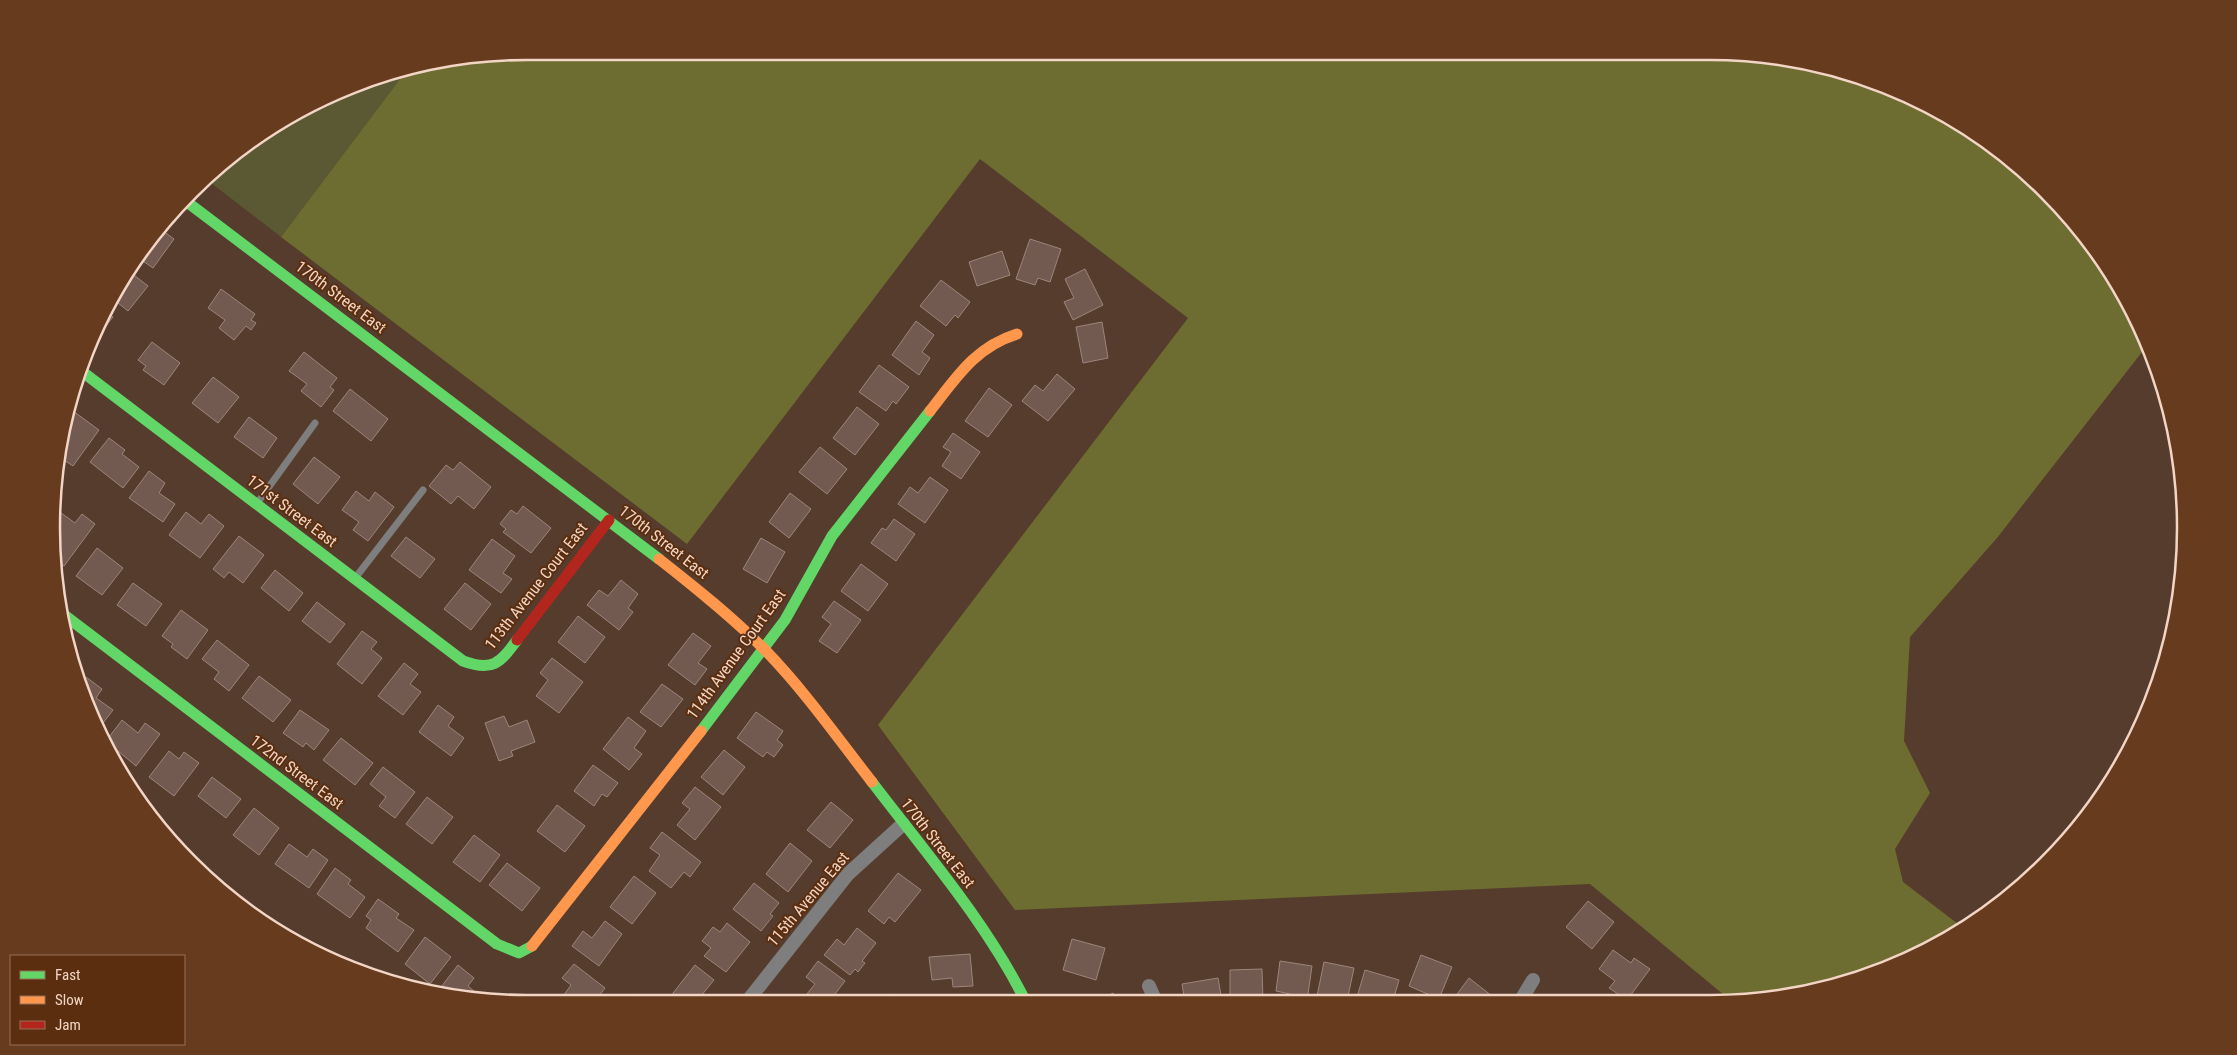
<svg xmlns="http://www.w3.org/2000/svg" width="2237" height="1055" font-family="'Roboto Condensed',sans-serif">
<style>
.green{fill:#5a5933}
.forest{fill:#6e6d31}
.building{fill:#725a50;stroke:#9c857b}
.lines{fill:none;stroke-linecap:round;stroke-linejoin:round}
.lane{stroke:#7e7e7e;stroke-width:7}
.street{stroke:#7e7e7e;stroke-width:14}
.fast{stroke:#63d668;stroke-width:11}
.slow{stroke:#ff974d;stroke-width:11}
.jam{stroke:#b3261e;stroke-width:11}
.labels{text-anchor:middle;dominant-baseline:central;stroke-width:4;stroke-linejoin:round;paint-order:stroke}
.street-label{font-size:16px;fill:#f2d5c5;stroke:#5b2e10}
.rim{fill:none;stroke:#f2d5c5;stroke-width:2.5}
</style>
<rect width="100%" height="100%" fill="#553c2c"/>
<path class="green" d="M 406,71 L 281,237 L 206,179 L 214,169 L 290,115 L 374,77 Z"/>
<path class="forest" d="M 527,51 L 1710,51 L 1802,60 L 1891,87 L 1974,131 L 2046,191 L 2105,263 L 2149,343 L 1997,538 L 1910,637 L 1904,741 L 1930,793 L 1895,849 L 1903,882 L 1962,927 L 1892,967 L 1772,1000 L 1730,1000 L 1590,884 L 1015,910 L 878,725 L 1188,318 L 980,159 L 687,544 L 281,237 L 406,71 Z"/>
<path class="building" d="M 163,231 L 174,239 L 153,268 L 140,259 Z
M 1030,239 L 1061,249 L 1050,282 L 1038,278 L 1035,285 L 1016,279 Z
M 1002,251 L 1010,275 L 977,286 L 969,262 Z
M 1085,269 L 1103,305 L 1073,320 L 1064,302 L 1074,298 L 1065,279 Z
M 130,272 L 148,286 L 128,311 L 112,298 L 115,290 Z
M 941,280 L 970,302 L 958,318 L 955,315 L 946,326 L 920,306 Z
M 221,289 L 255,314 L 251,320 L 256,323 L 251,330 L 246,326 L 234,340 L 219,328 L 225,320 L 208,308 Z
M 107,312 L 113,317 L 97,337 Z
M 916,321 L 934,335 L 922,352 L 930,358 L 919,375 L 892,355 Z
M 1102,322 L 1108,358 L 1083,363 L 1076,327 Z
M 152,342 L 180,363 L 164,385 L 143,370 L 146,366 L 138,360 Z
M 304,352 L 337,378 L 330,387 L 334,390 L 321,407 L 301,391 L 307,384 L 289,371 Z
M 879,365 L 909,387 L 896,404 L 893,401 L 886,411 L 859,392 Z
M 1057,374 L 1075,389 L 1048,421 L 1022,401 L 1035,385 L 1043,391 Z
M 213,377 L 239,397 L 218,423 L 192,403 Z
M 989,388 L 1012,405 L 988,437 L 965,421 Z
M 350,389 L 388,419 L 371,441 L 333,411 Z
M 857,407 L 879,424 L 855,455 L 833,438 Z
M 73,411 L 99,430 L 73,466 L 58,456 L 62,445 L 60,443 L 60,435 L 66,421 Z
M 249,417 L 277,438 L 263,458 L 234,437 Z
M 953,433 L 980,452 L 961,479 L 942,466 L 951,452 L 943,447 Z
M 109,438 L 125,450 L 122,454 L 139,467 L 123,488 L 90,462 Z
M 820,447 L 847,469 L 827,494 L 799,472 Z
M 314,457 L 340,477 L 318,504 L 293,484 Z
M 460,462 L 491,487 L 474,509 L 458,496 L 451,504 L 429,486 L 446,465 L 453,470 Z
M 149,471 L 165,483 L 159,493 L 175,504 L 163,522 L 129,498 Z
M 930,477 L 948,490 L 925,523 L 898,504 L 910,487 L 918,493 Z
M 356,491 L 369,501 L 375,492 L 394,507 L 368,541 L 353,530 L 359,522 L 342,510 Z
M 790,493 L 811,509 L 789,538 L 769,522 Z
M 523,506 L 551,528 L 531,553 L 503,532 L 506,529 L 500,524 L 511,510 L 517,514 Z
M 57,510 L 75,523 L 82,514 L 95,524 L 64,566 L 54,559 L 53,547 L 56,544 L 53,542 L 51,527 L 52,516 Z
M 186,512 L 201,524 L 209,514 L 224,526 L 200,558 L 169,535 Z
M 894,519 L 915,534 L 896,561 L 871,543 L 882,528 L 886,530 Z
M 239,536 L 264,555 L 243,583 L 229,572 L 224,578 L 213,569 Z
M 406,537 L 435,559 L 420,578 L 391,556 Z
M 761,538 L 785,552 L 767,583 L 743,569 Z
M 492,539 L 515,556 L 503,573 L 512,579 L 501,593 L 469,570 Z
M 97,548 L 123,568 L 102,595 L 76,576 Z
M 861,564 L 888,584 L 868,611 L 841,591 Z
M 275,570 L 303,593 L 289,611 L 261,588 Z
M 621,580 L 638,594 L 628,608 L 633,612 L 619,630 L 587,605 L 599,590 L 608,596 Z
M 133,583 L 162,604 L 146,626 L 117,605 Z
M 465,583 L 491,604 L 471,630 L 444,609 Z
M 834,601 L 861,620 L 837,653 L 819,641 L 831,624 L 822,617 Z
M 317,602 L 345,624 L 330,643 L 302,621 Z
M 181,610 L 208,630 L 187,659 L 171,647 L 173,644 L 162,636 Z
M 578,616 L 605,637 L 585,663 L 558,642 Z
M 362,631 L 377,642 L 371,649 L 382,658 L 362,684 L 337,664 Z
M 693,633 L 711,646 L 698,663 L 707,669 L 695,685 L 668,665 Z
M 217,640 L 249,665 L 229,691 L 214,679 L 219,672 L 202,659 Z
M 552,658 L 583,682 L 559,713 L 536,696 L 548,680 L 540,673 Z
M 404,663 L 418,674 L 410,684 L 421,692 L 403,715 L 378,696 Z
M 259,676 L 291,700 L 273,722 L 242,698 Z
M 86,677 L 102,689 L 96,698 L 113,710 L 100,727 L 83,681 Z
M 662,684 L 683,699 L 661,727 L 640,712 Z
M 438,705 L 454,717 L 448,726 L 464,738 L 451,756 L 419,732 Z
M 300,710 L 329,730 L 314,750 L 306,743 L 303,747 L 283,733 Z
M 756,712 L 783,731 L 777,740 L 783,745 L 774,757 L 767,752 L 763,757 L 737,738 Z
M 504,716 L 509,727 L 527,720 L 535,742 L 511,751 L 513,756 L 499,761 L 485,723 Z
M 628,717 L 646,731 L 634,748 L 642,754 L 629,770 L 603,749 Z
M 122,720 L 138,733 L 145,723 L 160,734 L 136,766 L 106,741 Z
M 341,738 L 373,763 L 355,785 L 323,760 Z
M 724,750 L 745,767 L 723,795 L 701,777 Z
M 169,751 L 179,759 L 184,752 L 199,763 L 174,796 L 149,777 Z
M 593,765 L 618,783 L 607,797 L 602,794 L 594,806 L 574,791 Z
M 383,767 L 415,792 L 395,818 L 379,806 L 386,797 L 370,784 Z
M 212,777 L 241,799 L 226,818 L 198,796 Z
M 695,787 L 721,807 L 695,840 L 677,825 L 690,809 L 682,803 Z
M 427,797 L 453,817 L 432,844 L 406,824 Z
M 831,802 L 853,820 L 830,848 L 807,830 Z
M 557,805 L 585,826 L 565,852 L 537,831 Z
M 254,808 L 279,828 L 259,855 L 233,835 Z
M 662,832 L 701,862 L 690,877 L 684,872 L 671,888 L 649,871 L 660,855 L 650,848 Z
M 474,835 L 500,855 L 480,882 L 453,862 Z
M 790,843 L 812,861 L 788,892 L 766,874 Z
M 289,844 L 307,857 L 313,849 L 328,860 L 309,888 L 275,864 Z
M 507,863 L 540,888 L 522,911 L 489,885 Z
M 335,868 L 351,880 L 348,884 L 365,897 L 350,918 L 317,894 Z
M 898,873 L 921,890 L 895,922 L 889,917 L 884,924 L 868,911 Z
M 634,876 L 656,893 L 632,924 L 610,907 Z
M 754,883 L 779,903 L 770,914 L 773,916 L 761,931 L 733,909 Z
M 378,899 L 399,914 L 396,918 L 414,930 L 398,952 L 366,928 L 371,920 L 366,916 Z
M 1588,901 L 1614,922 L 1592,949 L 1566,927 Z
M 605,921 L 622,934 L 599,966 L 572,946 L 583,931 L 592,938 Z
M 727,923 L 750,942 L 726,972 L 704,956 L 711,948 L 702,941 L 713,927 L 720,932 Z
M 857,928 L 876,943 L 862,961 L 865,963 L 858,972 L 855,969 L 850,975 L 824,955 L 837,939 L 844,945 Z
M 425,937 L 451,957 L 430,984 L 405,964 Z
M 1072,939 L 1105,948 L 1096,980 L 1063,970 Z
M 1613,950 L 1631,963 L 1634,958 L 1650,969 L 1627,1000 L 1609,988 L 1615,981 L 1599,969 Z
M 970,954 L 973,986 L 953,987 L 952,978 L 932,980 L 929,957 Z
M 1421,955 L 1452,967 L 1439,999 L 1409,986 Z
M 818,961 L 845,981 L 828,1003 L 806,1003 L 802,1000 L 815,984 L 806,977 Z
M 1280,961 L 1312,966 L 1307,1001 L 1290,998 L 1290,994 L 1276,991 Z
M 1324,962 L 1354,968 L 1347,1001 L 1316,1001 Z
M 574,964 L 605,988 L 593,1004 L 561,1004 L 559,1002 L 571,985 L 562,978 Z
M 458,965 L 474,978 L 468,986 L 483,999 L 444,995 L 438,991 Z
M 695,965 L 714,980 L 701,996 L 709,1002 L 678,1003 L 670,997 Z
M 1262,969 L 1263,1001 L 1230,1001 L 1230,970 Z
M 1365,970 L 1399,980 L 1393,1001 L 1371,1001 L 1357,997 Z
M 1218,978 L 1222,1001 L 1185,1002 L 1182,984 Z
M 1469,978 L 1492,996 L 1489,1001 L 1452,1001 Z
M 1113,993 L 1118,1002 L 1096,1002 Z
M 635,994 L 646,1003 L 628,1003 Z
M 891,994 L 902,1003 L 885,1003 Z"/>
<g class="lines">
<path class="lane" d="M 258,502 L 315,423
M 356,577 L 423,490"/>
<path class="street" d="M 1149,986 L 1156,1002
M 1521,1000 L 1533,980
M 746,1003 L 848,874 L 903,824"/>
<path class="fast" d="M 187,202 L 659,559
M 84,373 L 463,661 C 493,672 500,663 517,640
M 59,611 L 497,944 L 519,953 L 532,946
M 701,731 L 785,620 L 832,536 L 930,411
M 872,782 C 926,853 986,922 1026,1002"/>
<path class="slow" d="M 930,411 C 956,378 975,347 1017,334
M 659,559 C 696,588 731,616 764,649 C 804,690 837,737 872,782
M 532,946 L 701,731"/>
<path class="jam" d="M 517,640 L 609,520"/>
</g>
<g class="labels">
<g class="street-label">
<text transform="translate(341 297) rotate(37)">170th Street East</text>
<text transform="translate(292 511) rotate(37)">171st Street East</text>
<text transform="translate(664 542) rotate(38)">170th Street East</text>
<text transform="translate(536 586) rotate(-52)">113th Avenue Court East</text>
<text transform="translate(736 654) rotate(-54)">114th Avenue Court East</text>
<text transform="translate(297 772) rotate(37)">172nd Street East</text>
<text transform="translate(938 843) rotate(52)">170th Street East</text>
<text transform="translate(808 899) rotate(-50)">115th Avenue East</text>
</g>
</g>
<path d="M0 0H2237V1055H0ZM527 60H1710A467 467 0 0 1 2177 527V528A467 467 0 0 1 1710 995H527A467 467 0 0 1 60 528V527A467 467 0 0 1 527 60Z" fill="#673b1e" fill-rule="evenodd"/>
<path class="rim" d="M527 60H1710A467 467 0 0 1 2177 527V528A467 467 0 0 1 1710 995H527A467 467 0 0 1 60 528V527A467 467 0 0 1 527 60Z"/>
<rect x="10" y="955" width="175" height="90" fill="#5b2e10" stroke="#977158"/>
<rect x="20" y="971" width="25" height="8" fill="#63d668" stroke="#977158"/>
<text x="55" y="980" font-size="15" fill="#f2d5c5">Fast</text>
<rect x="20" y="996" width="25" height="8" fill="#ff974d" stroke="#977158"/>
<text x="55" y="1005" font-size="15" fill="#f2d5c5">Slow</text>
<rect x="20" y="1021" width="25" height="8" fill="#b3261e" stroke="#977158"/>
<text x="55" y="1030" font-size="15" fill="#f2d5c5">Jam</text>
</svg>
